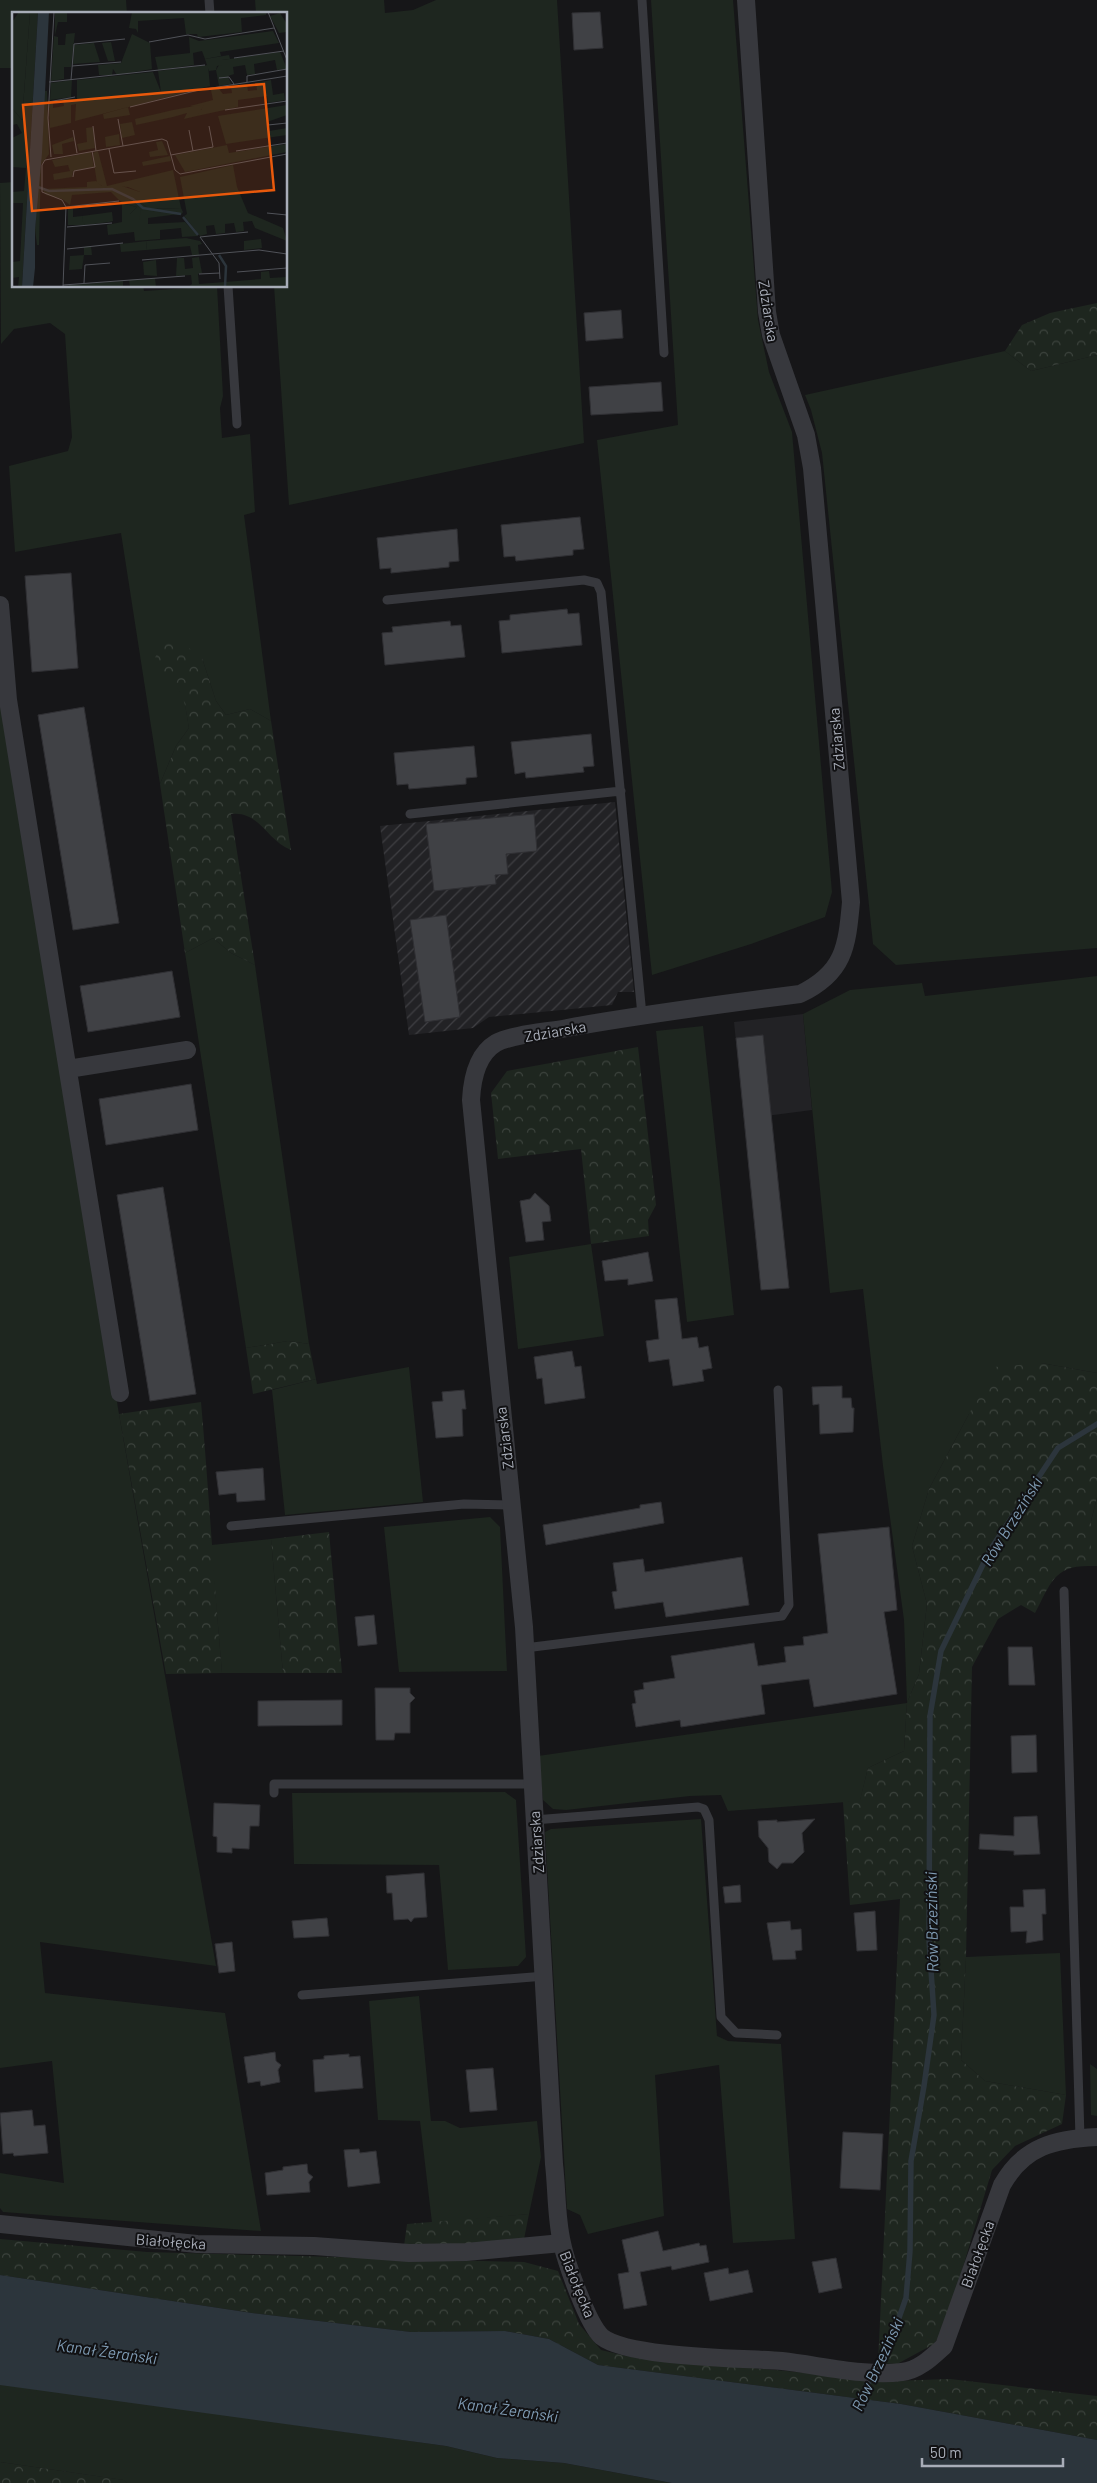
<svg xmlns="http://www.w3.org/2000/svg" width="1097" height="2483" font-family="Barlow,sans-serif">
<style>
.built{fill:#222225}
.industrial{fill:url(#industrial-furrows)}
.green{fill:#1e261f}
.forest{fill:url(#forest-crowns)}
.water{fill:#2c353c}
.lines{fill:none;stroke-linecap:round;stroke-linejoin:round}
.stream{stroke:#2c353c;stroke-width:5.5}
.building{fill:#404145;stroke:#303034}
.lane{stroke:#37383d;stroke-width:9}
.street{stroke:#37383d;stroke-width:18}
.labels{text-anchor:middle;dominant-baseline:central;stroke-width:4;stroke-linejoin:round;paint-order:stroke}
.street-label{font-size:15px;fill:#a8adb8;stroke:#111113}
.water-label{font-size:16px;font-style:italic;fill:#7f9bb3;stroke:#111113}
.inset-river{fill:none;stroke:#2c353c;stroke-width:2.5}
.inset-road{fill:none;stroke:#505258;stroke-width:1}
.view{fill:#e8590c;fill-opacity:0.15;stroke:#e8590c;stroke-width:2.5}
.inset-edge{fill:none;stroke:#a8adb8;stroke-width:2.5}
</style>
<defs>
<pattern id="industrial-furrows" width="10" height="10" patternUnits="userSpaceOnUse" patternTransform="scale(1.25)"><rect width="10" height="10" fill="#222225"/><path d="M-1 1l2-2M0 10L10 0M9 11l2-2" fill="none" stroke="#3f3f43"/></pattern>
<pattern id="forest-crowns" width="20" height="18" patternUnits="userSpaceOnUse" patternTransform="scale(1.25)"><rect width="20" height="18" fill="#1e261f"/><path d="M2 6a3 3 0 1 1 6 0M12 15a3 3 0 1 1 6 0" fill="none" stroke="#3c433d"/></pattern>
</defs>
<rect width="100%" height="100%" fill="#161618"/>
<path class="built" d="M 803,1014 L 812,1110 L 744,1119 L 734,1022 Z"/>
<path class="industrial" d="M 615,802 L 634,992 L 618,992 L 612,1005 L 489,1017 L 473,1028 L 409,1035 L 380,826 Z"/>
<path class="green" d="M 0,0 L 126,0 L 127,14 L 14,14 L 14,68 L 0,68 Z
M 255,0 L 384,0 L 385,13 L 413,10 L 436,0 L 557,0 L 584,443 L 289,505 L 274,286 L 286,286 L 286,14 L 256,14 Z
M 651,0 L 733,0 L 758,320 L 769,372 L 792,432 L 832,892 L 825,917 L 751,944 L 652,975 L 597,440 L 678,425 Z
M 14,182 L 14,286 L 143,286 L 144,291 L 217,286 L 223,396 L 220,408 L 222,438 L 250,434 L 255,512 L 244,515 L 271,721 L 250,709 L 226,715 L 216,701 L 202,658 L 174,683 L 184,697 L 189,728 L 176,746 L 160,784 L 121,533 L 15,552 L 9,466 L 68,451 L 72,437 L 65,334 L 50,323 L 14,329 L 1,344 L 0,183 Z
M 1005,351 L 1031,371 L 1097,355 L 1097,948 L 896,965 L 873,944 L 822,453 L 811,410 L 805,395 Z
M 0,688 L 119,1414 L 216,1966 L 40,1942 L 45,1993 L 225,2013 L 261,2231 L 3,2212 L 0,2208 L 0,2173 L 64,2183 L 52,2061 L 0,2068 Z
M 213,938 L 231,953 L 255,965 L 309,1344 L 288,1341 L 246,1348 L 185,953 Z
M 1097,976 L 1097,1373 L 1041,1363 L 969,1414 L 929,1489 L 912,1546 L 927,1604 L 919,1674 L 907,1703 L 904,1751 L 868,1768 L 860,1801 L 728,1811 L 721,1795 L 690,1796 L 566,1810 L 553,1809 L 543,1800 L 538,1756 L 907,1703 L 904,1620 L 883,1466 L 863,1289 L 830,1293 L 803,1014 L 850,990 L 922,983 L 925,996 Z
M 703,1026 L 734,1315 L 687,1322 L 656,1031 Z
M 591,1244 L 604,1336 L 518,1349 L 509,1257 Z
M 409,1367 L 423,1502 L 285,1515 L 272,1390 L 316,1379 L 317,1384 Z
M 1097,1497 L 1097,1566 L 1091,1566 L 1091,1521 Z
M 490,1517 L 500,1527 L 507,1671 L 399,1672 L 384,1527 Z
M 271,1539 L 283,1673 L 222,1673 L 211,1545 Z
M 505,1792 L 516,1800 L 526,1957 L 518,1966 L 448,1970 L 439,1865 L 294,1864 L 292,1793 Z
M 701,1819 L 717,2036 L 728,2041 L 781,2044 L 795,2239 L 733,2243 L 719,2065 L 655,2075 L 664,2216 L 588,2234 L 580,2215 L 567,2209 L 545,1832 L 551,1829 Z
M 1060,1953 L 1066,2095 L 985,2081 L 961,2060 L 966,1957 Z
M 419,1996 L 431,2121 L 445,2121 L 460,2128 L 537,2121 L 541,2157 L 529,2214 L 432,2223 L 420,2121 L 378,2120 L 369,2001 Z
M 1090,2064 L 1097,2069 L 1097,2116 L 1091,2115 Z
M 0,2383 L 446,2446 L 497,2458 L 564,2463 L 672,2483 L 127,2483 L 123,2480 L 0,2462 Z"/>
<path class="forest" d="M 1097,303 L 1097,355 L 1031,371 L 1005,351 L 1022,325 L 1050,313 Z
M 163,638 L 189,648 L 202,658 L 216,701 L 226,715 L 250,709 L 271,721 L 291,850 C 267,841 259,810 231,814 L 255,965 L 231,953 L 213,938 L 185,953 L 160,784 L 176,746 L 189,728 C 184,701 186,689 160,676 L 155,658 Z
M 638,1047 L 656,1205 L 648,1220 L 649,1236 L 591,1244 L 581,1149 L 498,1159 L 491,1093 L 507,1071 Z
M 288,1341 L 309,1344 L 316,1379 L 253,1394 L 246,1348 Z
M 1041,1363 L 1097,1373 L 1097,1497 L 1091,1521 L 1091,1566 C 1054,1565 1051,1583 1035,1613 L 1021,1605 L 998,1619 L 972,1667 L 966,1957 L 961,2060 L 985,2081 L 1066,2095 L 1062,2124 L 1015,2146 L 992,2170 L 945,2327 L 934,2344 L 897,2364 L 878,2363 L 900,1899 L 850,1905 L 843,1802 L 860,1800 L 868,1768 L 904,1751 L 907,1703 L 919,1674 L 927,1604 L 912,1546 L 929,1489 L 994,1367 Z
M 201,1402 C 209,1493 214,1583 222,1673 L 166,1674 L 119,1414 Z
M 329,1532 L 342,1673 L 283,1673 L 271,1539 Z
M 529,2214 L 524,2239 L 462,2246 L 404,2246 L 407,2224 Z
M 0,2239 L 147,2252 L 524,2262 L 558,2271 L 579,2324 L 601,2350 L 626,2356 L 891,2381 L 950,2379 L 1097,2396 L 1097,2440 L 901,2404 L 598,2365 L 549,2339 L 505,2331 L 411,2332 L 252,2313 L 0,2275 Z
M 0,2462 L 124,2480 L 127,2483 L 0,2483 Z"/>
<path class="water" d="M 0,2275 L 252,2313 L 411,2332 L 505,2331 L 549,2339 L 598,2365 L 901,2404 L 1097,2440 L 1097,2483 L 672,2483 L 564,2463 L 497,2458 L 446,2446 L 0,2385 Z"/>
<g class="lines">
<path class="stream" d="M 857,2404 L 890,2343 L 906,2298 L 910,2251 L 911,2161 L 924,2086 L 934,2015 L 929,1940 L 930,1716 L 941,1651 L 990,1550 L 1058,1448 L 1097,1424"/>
</g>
<path class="building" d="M 600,12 L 603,48 L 574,50 L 572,13 Z
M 621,310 L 623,338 L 586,341 L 584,313 Z
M 661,382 L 663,411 L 591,415 L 589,387 Z
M 580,517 L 584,549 L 573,550 L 573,555 L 516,561 L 515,556 L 504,557 L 501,525 Z
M 457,529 L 459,561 L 449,562 L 449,567 L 391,573 L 391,568 L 380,569 L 377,538 Z
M 71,573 L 78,668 L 32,672 L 25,576 Z
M 567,609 L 568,614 L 579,613 L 582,645 L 502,653 L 499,621 L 510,620 L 510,615 Z
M 450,621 L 451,626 L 461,625 L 465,657 L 385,665 L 382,633 L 393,632 L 392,627 Z
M 84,707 L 119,923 L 73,930 L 38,715 Z
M 591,734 L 594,766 L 583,767 L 584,772 L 526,778 L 525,772 L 515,774 L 511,742 Z
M 474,746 L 477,777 L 466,778 L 466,784 L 409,789 L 408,784 L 397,785 L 394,753 Z
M 534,814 L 537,851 L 506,854 L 508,874 L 495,875 L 496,884 L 434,891 L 426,824 Z
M 446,915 L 460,1017 L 425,1022 L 410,920 Z
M 172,971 L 180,1017 L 88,1032 L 80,986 Z
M 763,1035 L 789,1288 L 761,1290 L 736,1038 Z
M 191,1084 L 198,1130 L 106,1145 L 99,1099 Z
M 163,1187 L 196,1394 L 150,1401 L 117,1195 Z
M 535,1193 L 549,1206 L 551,1221 L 542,1222 L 544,1240 L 526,1242 L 520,1201 L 530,1199 Z
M 648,1252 L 653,1281 L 628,1285 L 628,1279 L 605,1281 L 602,1261 Z
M 677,1298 L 682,1339 L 697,1337 L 699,1348 L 708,1346 L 712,1368 L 702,1370 L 704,1381 L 673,1386 L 669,1359 L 649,1362 L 646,1341 L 659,1339 L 655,1300 Z
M 572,1351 L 575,1367 L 581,1366 L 585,1398 L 545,1404 L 542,1378 L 537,1379 L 534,1357 Z
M 842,1386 L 842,1398 L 851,1398 L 852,1408 L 854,1408 L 853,1432 L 820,1434 L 819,1404 L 813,1405 L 812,1387 Z
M 464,1390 L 466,1409 L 462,1409 L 463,1436 L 436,1438 L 432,1402 L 443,1401 L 442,1392 Z
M 263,1468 L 265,1500 L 237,1502 L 236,1493 L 219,1495 L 216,1472 Z
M 661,1502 L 664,1523 L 546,1545 L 543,1525 L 640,1508 L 640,1505 Z
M 889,1527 L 897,1610 L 884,1612 L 897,1694 L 814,1707 L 809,1679 L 761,1685 L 765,1714 L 681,1727 L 680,1720 L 636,1727 L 632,1704 L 636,1703 L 634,1691 L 644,1689 L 643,1683 L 675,1678 L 671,1656 L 754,1643 L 758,1666 L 786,1662 L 784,1647 L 804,1645 L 803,1637 L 828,1633 L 818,1534 Z
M 742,1557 L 749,1605 L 666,1617 L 663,1602 L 615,1609 L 612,1592 L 617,1591 L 613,1563 L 643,1559 L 645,1572 Z
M 374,1615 L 377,1644 L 358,1646 L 355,1617 Z
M 1008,1647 L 1032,1647 L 1035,1685 L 1009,1685 Z
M 375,1688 L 410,1688 L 410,1693 L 415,1698 L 410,1703 L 410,1733 L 395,1733 L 394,1740 L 376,1740 Z
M 342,1700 L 342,1725 L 258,1726 L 258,1701 Z
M 1036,1735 L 1037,1772 L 1012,1773 L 1011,1736 Z
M 214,1803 L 260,1805 L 259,1826 L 250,1826 L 249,1849 L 232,1848 L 232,1853 L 217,1852 L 217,1837 L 213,1836 Z
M 1037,1816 L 1040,1854 L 1014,1855 L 1014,1851 L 979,1849 L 980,1834 L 1014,1836 L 1014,1817 Z
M 815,1819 L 802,1833 L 804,1852 L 793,1863 L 782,1863 L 777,1869 L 769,1862 L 768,1848 L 759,1837 L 758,1821 L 777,1820 L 777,1822 Z
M 424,1873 L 427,1917 L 414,1918 L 411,1922 L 408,1919 L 394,1920 L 392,1893 L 387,1893 L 386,1876 Z
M 740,1885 L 741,1902 L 725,1903 L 723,1887 Z
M 1045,1889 L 1046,1914 L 1042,1914 L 1043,1940 L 1026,1943 L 1027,1931 L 1011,1932 L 1010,1907 L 1024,1907 L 1023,1890 Z
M 875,1911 L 877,1950 L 857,1951 L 854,1913 Z
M 327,1918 L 329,1936 L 294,1938 L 292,1921 Z
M 790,1921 L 791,1930 L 801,1929 L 802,1950 L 795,1951 L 796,1959 L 773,1960 L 767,1923 Z
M 232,1942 L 235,1971 L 219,1973 L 215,1944 Z
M 275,2052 L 276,2061 L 281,2065 L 278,2070 L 280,2082 L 261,2086 L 260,2081 L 248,2083 L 244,2057 Z
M 349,2054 L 349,2057 L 360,2056 L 363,2088 L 315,2092 L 313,2060 L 324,2059 L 324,2056 Z
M 493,2068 L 497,2110 L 470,2112 L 466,2070 Z
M 32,2110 L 34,2126 L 45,2125 L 48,2153 L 14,2156 L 13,2153 L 3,2154 L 0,2113 Z
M 843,2132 L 883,2134 L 880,2190 L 840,2188 Z
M 359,2149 L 360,2153 L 376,2151 L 380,2183 L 348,2187 L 344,2150 Z
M 307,2164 L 308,2173 L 313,2177 L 309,2182 L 310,2192 L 267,2195 L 265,2173 L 283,2170 L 283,2167 Z
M 658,2231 L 663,2251 L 699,2243 L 700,2246 L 706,2245 L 709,2262 L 672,2270 L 671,2266 L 640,2272 L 647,2305 L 624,2309 L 618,2274 L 629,2272 L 622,2240 Z
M 836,2258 L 842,2288 L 819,2293 L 812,2262 Z
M 728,2268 L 729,2274 L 748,2270 L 753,2292 L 710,2301 L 704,2273 Z"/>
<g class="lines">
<path class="lane" d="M 209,0 L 210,14
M 642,0 L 664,353
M 228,286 L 237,424
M 387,600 L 584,580 L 597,583 L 601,592 L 642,1015
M 410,814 L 621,791
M 231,1526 L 464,1504 L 512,1505
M 1064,1591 L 1080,2138
M 525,1648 L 782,1616 L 789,1605 L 778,1390
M 274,1793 L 274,1784 L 532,1784
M 534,1820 L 698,1807 L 704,1809 L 709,1820 L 721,2017 L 736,2033 L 777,2035
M 302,1995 L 545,1976"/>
<path class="street" d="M 746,0 L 767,312 L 771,335 L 806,435 L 812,468 L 851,902 C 847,947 844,973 800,994 C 722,1004 644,1014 567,1028 C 547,1032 513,1034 496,1043 C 476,1055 472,1080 471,1100 L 524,1627 L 554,2164 C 557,2190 556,2218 562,2243 C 566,2262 588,2325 602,2337 C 629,2358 743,2358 782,2361 C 819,2365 865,2377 902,2372 C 919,2370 932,2357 944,2346 L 1002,2185 C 1024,2146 1055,2139 1097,2137
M 0,605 L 8,700 L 120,1393
M 68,1069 L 187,1050
M 0,2224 L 197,2244 L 314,2246 L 409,2253 L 466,2252 L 562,2243"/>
</g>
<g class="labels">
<g class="street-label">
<text transform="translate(769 311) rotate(81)">Zdziarska</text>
<text transform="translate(836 739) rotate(-95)">Zdziarska</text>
<text transform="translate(555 1031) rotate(-10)">Zdziarska</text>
<text transform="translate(504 1438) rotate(-97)">Zdziarska</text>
<text transform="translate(536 1842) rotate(-94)">Zdziarska</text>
<text transform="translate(171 2241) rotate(4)">Białołęcka</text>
<text transform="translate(977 2254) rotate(-70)">Białołęcka</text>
<text transform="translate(578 2284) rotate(68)">Białołęcka</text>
</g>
<g class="water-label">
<text transform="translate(1011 1521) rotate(-58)">Rów Brzeziński</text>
<text transform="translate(931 1922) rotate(-91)">Rów Brzeziński</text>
<text transform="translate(107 2351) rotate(8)">Kanał Żerański</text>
<text transform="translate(877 2364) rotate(-65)">Rów Brzeziński</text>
<text transform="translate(508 2409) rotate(8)">Kanał Żerański</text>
</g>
</g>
<g transform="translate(12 12)">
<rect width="275" height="275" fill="#161618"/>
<path d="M 18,0 L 26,0 L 10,275 L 6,275 L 7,265 L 0,266 L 0,250 L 8,249 L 11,191 L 0,191 L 0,180 L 12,179 L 14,156 L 0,155 L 0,126 L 10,121 L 5,112 L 0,113 L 0,96 L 10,108 ZM 43,0 L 55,0 L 55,10 L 46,10 L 43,23 ZM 120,0 L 254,0 L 254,3 L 229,6 L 230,20 L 186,25 L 185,22 L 174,22 L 172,6 L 126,9 L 126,21 L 124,17 L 117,16 ZM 268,1 L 275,12 L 275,20 L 267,21 L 258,4 ZM 261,19 L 267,31 L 208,40 L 209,44 L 193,47 L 190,39 L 181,41 L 182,53 L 146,58 L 143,45 L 178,41 L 177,25 L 187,29 ZM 63,21 L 59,55 L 52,55 L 52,67 L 39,69 L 42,24 L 46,25 L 46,33 L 53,33 L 54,22 ZM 120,22 L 138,31 L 140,57 L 105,63 L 101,57 L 100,63 L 87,63 L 86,53 L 109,51 ZM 99,30 L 103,49 L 96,49 L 90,31 ZM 82,31 L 88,50 L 61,52 L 62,33 ZM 268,40 L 275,57 L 265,58 L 263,48 L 242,52 L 243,62 L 235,63 L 233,53 L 221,55 L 222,62 L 216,64 L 219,72 L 207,74 L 204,58 L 210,48 ZM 196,53 L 198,74 L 63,109 L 64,92 L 59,93 L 59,111 L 38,116 L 37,91 L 41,90 L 41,96 L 52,94 L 51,87 L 65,87 L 65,68 L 141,60 L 149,80 L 146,59 ZM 60,68 L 59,85 L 38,88 L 39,71 ZM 259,68 L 261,83 L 272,81 L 273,88 L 256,91 L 255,84 L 226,88 L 226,95 L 185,104 L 185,100 L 190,97 L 178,94 L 201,88 L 199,78 L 207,77 L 211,82 L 220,81 L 219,75 L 235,72 L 236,79 L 245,78 L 244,71 ZM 275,93 L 275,103 L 255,110 L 257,119 L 275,116 L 275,123 L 214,132 L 206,104 ZM 161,98 L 161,105 L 124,113 L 123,107 ZM 120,110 L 123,123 L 110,126 L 108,112 ZM 81,115 L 83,136 L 67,139 L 65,132 L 75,130 L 74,116 ZM 107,122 L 108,133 L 94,135 L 93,125 ZM 61,125 L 62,129 L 50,132 L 51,142 L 42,142 L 40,133 ZM 215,133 L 217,141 L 275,132 L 275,140 L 173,160 L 163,143 ZM 86,139 L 95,174 L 161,158 L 169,196 L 137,197 L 128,190 L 128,180 L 116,175 L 90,174 L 85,171 L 83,158 L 81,141 ZM 79,140 L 82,155 L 61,159 L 60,165 L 42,168 L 41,162 L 58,159 L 56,153 L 43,155 L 40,148 ZM 158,144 L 159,149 L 131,154 L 130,150 ZM 221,153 L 225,175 L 236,201 L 271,216 L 275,229 L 243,216 L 240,209 L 231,210 L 232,219 L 224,220 L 222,211 L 213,212 L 213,221 L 204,222 L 202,213 L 194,214 L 195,222 L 188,224 L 172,204 L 175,202 L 168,165 ZM 110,191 L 125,195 L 118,202 L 127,201 L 129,197 L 167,202 L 136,206 L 136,212 L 173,210 L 186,224 L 170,225 L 169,216 L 148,218 L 148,227 L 123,229 L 122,220 L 96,223 L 95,213 L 110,210 ZM 61,195 L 61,205 L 70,204 L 73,213 L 56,213 L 56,196 ZM 174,226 L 188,229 L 190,232 L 186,233 L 187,243 L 180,243 L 178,234 L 134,238 L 135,229 ZM 249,227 L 250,236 L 232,238 L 232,229 ZM 79,234 L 80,243 L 72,243 L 70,257 L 57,258 L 58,244 L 72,243 L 72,235 ZM 187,245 L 190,261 L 186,262 L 187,272 L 249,267 L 249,260 L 257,259 L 258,266 L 275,265 L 275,275 L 176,275 L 180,272 L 179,263 L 164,264 L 165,246 L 172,246 L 173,257 L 181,256 L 180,246 ZM 144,248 L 145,264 L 132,263 L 131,250 ZM 143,266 L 144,275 L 118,275 L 117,268 ZM 111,269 L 111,275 L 57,275 L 57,273 Z" fill="#1e261f"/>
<path d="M 7,0 L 18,0 L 10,108 L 0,96 L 0,10 ZM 217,43 L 218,47 L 210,48 L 210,53 L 205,54 L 204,58 L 197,59 L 193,47 ZM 32,79 L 35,79 L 37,142 L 29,153 L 27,233 L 25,233 L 23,218 ZM 188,93 L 192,93 L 185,104 L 172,107 L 175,101 L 161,105 L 161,98 ZM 116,95 L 118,103 L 92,107 L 91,102 ZM 150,129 L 156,143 L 138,145 L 137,140 L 146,138 L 144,130 ZM 84,169 L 90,174 L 110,174 L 128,180 L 128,190 L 137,197 L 169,196 L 171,200 L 169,203 L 129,198 L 127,208 L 116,208 L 116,204 L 125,195 L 110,191 L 99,180 L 60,183 L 58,193 L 50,187 L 34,183 L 30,177 L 75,175 L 75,170 ZM 100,200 L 101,209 L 97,210 L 73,213 L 71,210 L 70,204 ZM 135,229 L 134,238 L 109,240 L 108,232 Z" fill="#1e261f"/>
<path d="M 26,0 L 37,0 L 30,141 L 23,218 L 23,256 L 21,275 L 10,275 Z" fill="#2c353c"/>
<path class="inset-river" d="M 26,175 L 37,179 L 100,177 L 121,187 L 131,196 L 169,202M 171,205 L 186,223M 207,243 L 214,254 L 213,275"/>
<path class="inset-road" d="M 256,0 L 275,48M 137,30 L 176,23 L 193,27 L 262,16M 222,46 L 272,39M 60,54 L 109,50M 207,66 L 217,65 L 222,72M 59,68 L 62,32 L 113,27M 37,70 L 193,53M 235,70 L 235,64 L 275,57M 36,90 L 63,85M 118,95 L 187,78 L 275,64M 213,98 L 275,89M 106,107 L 111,134M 256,113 L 275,111M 81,114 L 84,139M 61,118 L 65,141M 177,118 L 181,139M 97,137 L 102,161 L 124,159M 224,139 L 275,131M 159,143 L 201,135 L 197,114M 39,145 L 36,106 L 42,0M 61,165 L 62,159 L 83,155 L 80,139M 54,195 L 107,189M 255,201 L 275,203M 55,215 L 100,211M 55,237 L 111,231M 130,248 L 247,238 L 275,242M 225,260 L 275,256M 187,262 L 208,261M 208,267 L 207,251 L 188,225 L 236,220M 72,271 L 73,253 L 98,251M 51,273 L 173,264M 51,275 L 54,195 L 50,188 L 30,180 L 30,153 L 33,148 L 150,127 L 155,129 L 163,158 L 168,162 L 275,142"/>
<path class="view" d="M 252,72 L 262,178 L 20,199 L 11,93 Z"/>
<rect width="275" height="275" class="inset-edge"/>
</g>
<path d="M922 2458v8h141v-8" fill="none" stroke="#a8adb8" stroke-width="2.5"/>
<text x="930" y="2458" font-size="15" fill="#a8adb8" stroke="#111113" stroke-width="4" paint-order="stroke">50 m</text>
</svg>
